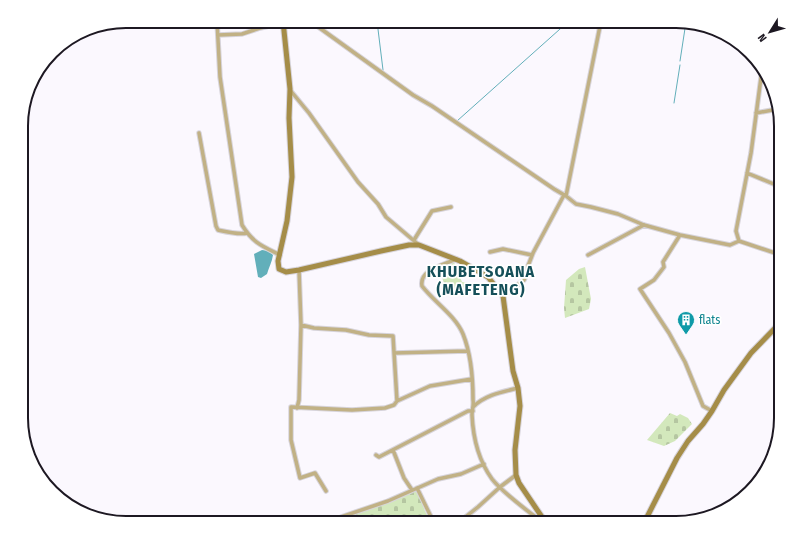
<svg xmlns="http://www.w3.org/2000/svg" width="802" height="544" font-family="'Fira Sans Condensed',sans-serif">
<style>
.forest{fill:url(#forest-firs)}
.cemetery{fill:url(#cemetery-stones)}
.water{fill:#62afba}
.lines{fill:none;stroke-linecap:round;stroke-linejoin:round}
.stream{stroke:#62afba;stroke-width:1}
.street-casing{stroke:#d7d4db;stroke-width:5.5}
.secondary-casing{stroke:#d7d4db;stroke-width:7}
.street{stroke:#c1b185;stroke-width:3.5}
.secondary{stroke:#a58d48;stroke-width:5}
.labels{text-anchor:middle;dominant-baseline:central;stroke-width:3.5;stroke-linejoin:round;paint-order:stroke}
.culture-label{font-size:12px;fill:#0d838f;stroke:#fff;text-anchor:start}
.district-label{font-size:16px;font-weight:bold;letter-spacing:1px;fill:#154f59;stroke:#fff}
.rim{fill:none;stroke:#1d1822;stroke-width:2}
</style>
<defs>
<pattern id="forest-firs" width="22" height="20" patternUnits="userSpaceOnUse"><rect width="22" height="20" fill="#d3e8bc"/><path d="M5 1l3.5 6h-7zM16 11l3.5 6h-7z" fill="#b5c6a1"/></pattern>
<pattern id="cemetery-stones" width="16" height="16" patternUnits="userSpaceOnUse"><rect width="16" height="16" fill="#d3e8bc"/><path d="M2 7V4a2 2 0 0 1 4 0v3zM10 15v-3a2 2 0 0 1 4 0v3z" fill="#b5c6a1"/></pattern>
</defs>
<rect width="100%" height="100%" fill="#fbf8fe"/>
<path class="forest" d="M 454,262 L 462,282 L 468,283 L 474,291 L 463,297 L 456,289 L 446,289 L 439,269 Z"/>
<path class="cemetery" d="M 585,267 L 591,299 L 589,309 L 565,318 L 564,308 L 566,280 L 579,269 Z
M 670,413 L 677,416 L 680,414 L 688,418 L 692,424 L 675,441 L 664,446 L 647,440 Z
M 417,490 L 425,511 L 431,523 L 346,523 L 344,519 Z"/>
<path class="water" d="M 262,250 L 269,251 L 273,255 C 272,262 269,267 267,274 L 261,278 L 258,277 L 254,254 Z"/>
<g class="lines">
<path class="stream" d="M 377,21 L 383,70
M 520,27 L 521,21
M 680,61 L 686,22
M 674,103 L 680,65
M 457,121 L 569,21"/>
<defs>
<path id="street" d="M 217,21 L 220,77 L 242,225 C 253,243 262,246 280,255
M 310,21 L 413,95 L 432,106 L 554,189 L 566,196 L 576,204 L 591,207 L 618,214 L 644,225 L 680,235 L 730,245 L 739,241
M 218,35 L 242,34 L 260,28 L 283,23
M 762,70 L 751,153 L 736,231 L 739,241 L 781,255
M 290,90 L 309,113 L 358,182 L 378,204 L 386,217 L 419,245
M 756,113 L 778,109
M 199,133 L 216,226 L 218,230 C 227,232 239,235 247,233
M 747,173 L 781,187
M 566,196 L 601,21
M 680,235 L 663,262 L 664,267 L 654,280 L 640,289 L 669,333 L 685,362 L 703,406 L 712,411
M 414,240 L 432,211 L 451,207
M 490,252 L 503,249 L 532,255
M 588,255 L 644,225
M 456,259 C 445,265 419,269 422,286 C 434,302 455,315 463,334 C 471,354 473,379 473,400 C 474,405 472,410 472,415 C 473,437 479,461 492,479 C 502,492 524,508 538,519
M 503,296 L 524,280 L 527,274 L 528,266 L 533,253 L 564,195
M 301,325 L 314,328 L 346,330 L 369,335 L 393,336 L 397,401
M 394,353 L 467,351
M 473,407 C 485,395 502,392 518,388
M 297,408 L 299,400 L 301,325 L 299,270
M 393,450 L 404,478 L 412,490
M 376,455 L 379,457 L 468,411 L 473,411
M 417,488 L 434,523
M 326,491 L 315,473 L 300,478 L 291,440 L 291,407 L 352,410 L 385,408 L 394,405 L 397,401 L 430,386 L 472,379
M 341,517 L 388,501 L 438,479 L 461,474 L 484,464
M 458,523 L 478,507 L 500,487 L 516,475"/>
<path id="secondary" d="M 283,21 L 290,89 L 289,118 L 292,177 L 287,221 L 278,261 L 279,269 L 286,272 L 299,270 L 381,251 L 409,245 L 419,245 L 460,261 L 488,277 L 503,296 L 513,371 L 518,388 L 520,406 L 515,450 L 516,475 L 519,483 L 546,523
M 644,523 L 677,458 L 688,441 L 703,424 L 712,411 L 724,390 L 751,353 L 781,322"/>
</defs>
<use href="#street" class="street-casing"/>
<use href="#secondary" class="secondary-casing"/>
<use href="#street" class="street"/>
<use href="#secondary" class="secondary"/>
</g>
<defs>
<symbol id="building-pin" viewBox="-11 -11 22 30"><path d="M0 17L-7.5 6A9.5 9.5 0 1 1 7.5 6Z" fill="#0f9aa8" stroke="#fff"/><path d="M-4-6H4V6H1V3H-1V6H-4ZM-2.5-4.3h1.7v1.8h-1.7ZM.8-4.3h1.7v1.8H.8ZM-2.5-1h1.7V.8h-1.7ZM.8-1h1.7V.8H.8Z" fill="#fff"/></symbol>
</defs>
<g fill-rule="evenodd">
<use href="#building-pin" x="676" y="310" width="20" height="27"/>
</g>
<g class="labels">
<g class="culture-label">
<text x="699" y="320">flats</text>
</g>
<g class="district-label">
<text x="481" y="271">KHUBETSOANA<tspan x="481" dy="18">(MAFETENG)</tspan></text>
</g>
</g>
<path d="M0 0H802V544H0ZM126 28H676A98 98 0 0 1 774 126V418A98 98 0 0 1 676 516H126A98 98 0 0 1 28 418V126A98 98 0 0 1 126 28Z" fill="#fff" fill-rule="evenodd"/>
<path class="rim" d="M126 28H676A98 98 0 0 1 774 126V418A98 98 0 0 1 676 516H126A98 98 0 0 1 28 418V126A98 98 0 0 1 126 28Z"/>
<g transform="translate(770 32) rotate(233)" stroke="#ffffff" stroke-width="3" paint-order="stroke">
<path d="M0-3L7 15L0 10L-7 15Z" fill="#1d1822"/>
<text y="-6" font-size="11" font-weight="bold" text-anchor="middle" fill="#1d1822">N</text>
</g>
</svg>
